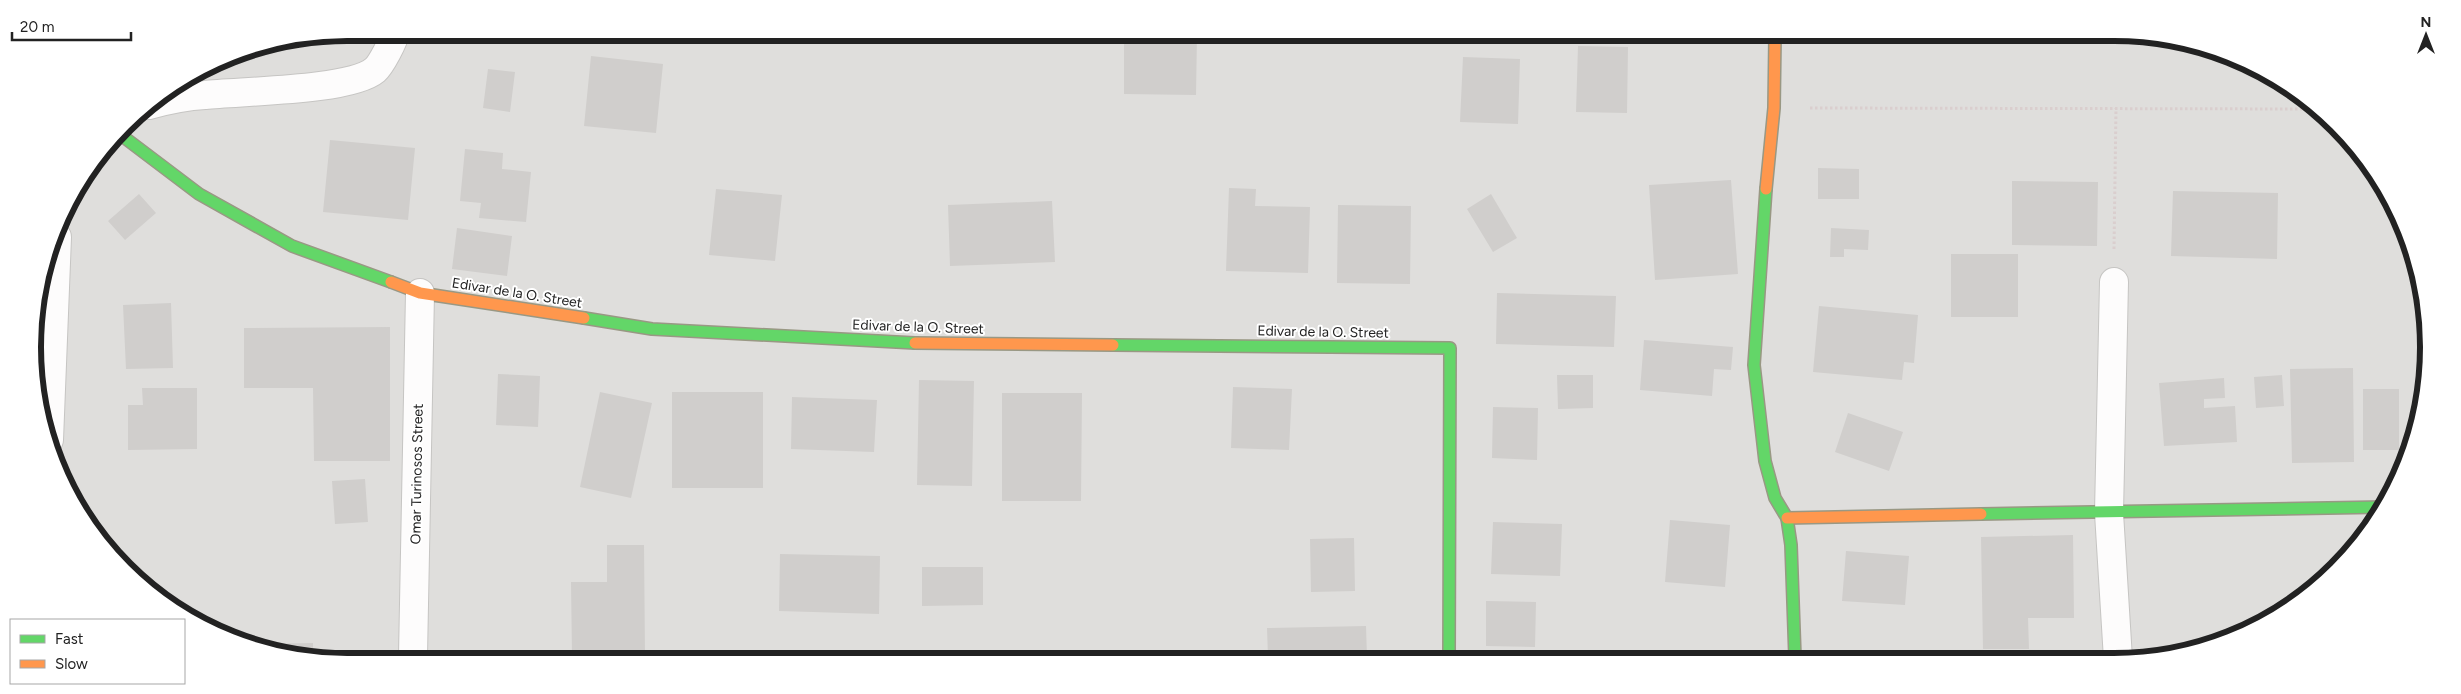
<svg xmlns="http://www.w3.org/2000/svg" width="2461" height="694" font-family="Figtree,sans-serif">
<style>
.residential{fill:#dfdedc}
.building{fill:#d0cecc}
.lines{fill:none;stroke-linecap:round;stroke-linejoin:round}
.street-casing{stroke:#c6c5c3;stroke-width:30}
.fast-casing{stroke:#999884;stroke-width:14}
.slow-casing{stroke:#999884;stroke-width:14}
.path{stroke:#dacece;stroke-width:3;stroke-dasharray:2.5 2.5;stroke-linecap:butt}
.street{stroke:#fdfcfc;stroke-width:28}
.fast{stroke:#63d668;stroke-width:11}
.slow{stroke:#ff974d;stroke-width:11}
.labels{text-anchor:middle;dominant-baseline:central;stroke-width:4;stroke-linejoin:round;paint-order:stroke}
.street-label{font-size:14px;fill:#222;stroke:#fff}
.rim{fill:none;stroke:#222;stroke-width:6}
</style>
<rect width="100%" height="100%" fill="#f0eeeb"/>
<path class="residential" d="M 347,33 L 2175,38 L 2288,85 L 2375,172 L 2422,285 L 2423,408 L 2387,504 L 2322,583 L 2235,637 L 2155,659 L 286,656 L 190,619 L 97,538 L 43,429 L 33,326 L 65,208 L 139,111 L 227,56 Z"/>
<path class="building" d="M 347,32 L 356,33 L 356,39 L 331,36 Z
M 1124,35 L 1197,35 L 1196,95 L 1124,94 Z
M 1578,46 L 1628,47 L 1627,113 L 1576,112 Z
M 591,56 L 663,64 L 656,133 L 584,126 Z
M 1463,57 L 1520,59 L 1518,124 L 1460,122 Z
M 488,69 L 515,72 L 510,112 L 483,108 Z
M 330,140 L 415,148 L 408,220 L 323,212 Z
M 465,149 L 503,153 L 502,169 L 531,172 L 526,222 L 479,218 L 481,203 L 460,201 Z
M 1818,168 L 1859,169 L 1859,199 L 1818,199 Z
M 1731,180 L 1738,274 L 1655,280 L 1649,185 Z
M 2012,181 L 2098,182 L 2097,246 L 2012,245 Z
M 1229,188 L 1256,189 L 1255,206 L 1310,207 L 1308,273 L 1226,271 Z
M 716,189 L 782,195 L 775,261 L 709,255 Z
M 2173,191 L 2278,193 L 2277,259 L 2171,256 Z
M 139,194 L 156,213 L 125,240 L 108,221 Z
M 1491,194 L 1517,238 L 1493,252 L 1467,209 Z
M 1052,201 L 1055,262 L 950,266 L 948,205 Z
M 1338,205 L 1411,206 L 1410,284 L 1337,283 Z
M 457,228 L 512,236 L 507,276 L 452,269 Z
M 1831,228 L 1869,230 L 1868,250 L 1844,249 L 1844,257 L 1830,257 Z
M 1951,254 L 2018,254 L 2018,317 L 1951,317 Z
M 1497,293 L 1616,296 L 1614,347 L 1496,344 Z
M 171,303 L 173,368 L 126,369 L 123,305 Z
M 1819,306 L 1918,315 L 1914,363 L 1904,362 L 1902,380 L 1813,372 Z
M 390,327 L 390,461 L 314,461 L 313,388 L 244,388 L 244,328 Z
M 1644,340 L 1733,347 L 1731,370 L 1714,369 L 1712,396 L 1640,390 Z
M 2353,368 L 2354,462 L 2292,463 L 2290,369 Z
M 498,374 L 540,376 L 538,427 L 496,425 Z
M 1557,375 L 1593,375 L 1593,408 L 1558,409 Z
M 2282,375 L 2284,406 L 2256,408 L 2254,377 Z
M 2224,378 L 2225,398 L 2204,399 L 2204,408 L 2235,406 L 2237,442 L 2164,446 L 2159,383 Z
M 919,380 L 974,381 L 972,486 L 917,485 Z
M 1233,387 L 1292,389 L 1289,450 L 1231,448 Z
M 142,388 L 197,388 L 197,449 L 128,450 L 128,405 L 143,405 Z
M 2363,389 L 2399,389 L 2399,450 L 2363,450 Z
M 600,392 L 652,403 L 631,498 L 580,487 Z
M 672,392 L 763,392 L 763,488 L 672,488 Z
M 1002,393 L 1082,393 L 1081,501 L 1002,501 Z
M 792,397 L 877,400 L 874,452 L 791,449 Z
M 1493,407 L 1538,408 L 1537,460 L 1492,458 Z
M 1848,413 L 1903,432 L 1889,471 L 1835,452 Z
M 365,479 L 368,522 L 335,524 L 332,481 Z
M 1670,520 L 1730,525 L 1725,587 L 1665,582 Z
M 1493,522 L 1562,524 L 1560,576 L 1491,574 Z
M 2073,535 L 2074,618 L 2028,618 L 2029,649 L 1983,649 L 1981,537 Z
M 1354,538 L 1355,591 L 1311,592 L 1310,539 Z
M 607,545 L 644,545 L 645,656 L 572,656 L 571,582 L 607,582 Z
M 1846,551 L 1909,556 L 1905,605 L 1842,601 Z
M 780,554 L 880,556 L 879,614 L 779,611 Z
M 922,567 L 983,567 L 983,605 L 922,606 Z
M 1486,601 L 1536,602 L 1535,647 L 1486,646 Z
M 1366,626 L 1367,657 L 1268,657 L 1267,628 Z
M 313,643 L 313,656 L 286,656 L 255,644 Z
M 1846,651 L 1917,656 L 1917,658 L 1845,658 Z"/>
<g class="lines">
<defs>
<path id="street" d="M 149,105 C 167,100 186,96 205,95 C 241,91 350,91 375,70 C 381,65 394,40 395,33
M 2114,282 L 2109,513 L 2118,659
M 49,440 L 57,237
M 413,656 L 420,293"/>
<path id="fast" d="M 121,135 L 199,194 L 292,246 L 391,282
M 1766,189 L 1754,365 L 1765,461 L 1775,498 L 1787,518 L 1791,545 L 1795,658
M 584,318 L 652,329 L 915,343
M 1113,345 L 1450,348 L 1449,658
M 1981,514 L 2384,507"/>
<path id="slow" d="M 1766,189 L 1774,108 L 1775,37
M 391,282 L 420,293 L 584,318
M 915,343 L 1113,345
M 1787,518 L 1981,514"/>
</defs>
<use href="#street" class="street-casing"/>
<use href="#fast" class="fast-casing"/>
<use href="#slow" class="slow-casing"/>
<path class="path" d="M 1810,108 L 2312,109
M 2114,249 L 2116,108"/>
<use href="#street" class="street"/>
<use href="#fast" class="fast"/>
<use href="#slow" class="slow"/>
</g>
<g class="labels">
<g class="street-label">
<text transform="translate(517 293) rotate(9)">Edivar de la O. Street</text>
<text transform="translate(918 327) rotate(2)">Edivar de la O. Street</text>
<text transform="translate(1323 332) rotate(1)">Edivar de la O. Street</text>
<text transform="translate(417 474) rotate(-89)">Omar Turinosos Street</text>
</g>
</g>
<path d="M0 0H2461V694H0ZM347 41H2114A306 306 0 0 1 2420 347V347A306 306 0 0 1 2114 653H347A306 306 0 0 1 41 347V347A306 306 0 0 1 347 41Z" fill="#fff" fill-rule="evenodd"/>
<path class="rim" d="M347 41H2114A306 306 0 0 1 2420 347V347A306 306 0 0 1 2114 653H347A306 306 0 0 1 41 347V347A306 306 0 0 1 347 41Z"/>
<rect x="10" y="619" width="175" height="65" fill="#ffffff" stroke="#a7a7a7"/>
<rect x="20" y="635" width="25" height="8" fill="#63d668" stroke="#a7a7a7"/>
<text x="55" y="644" font-size="15" fill="#222222">Fast</text>
<rect x="20" y="660" width="25" height="8" fill="#ff974d" stroke="#a7a7a7"/>
<text x="55" y="669" font-size="15" fill="#222222">Slow</text>
<g transform="translate(2426 35)" stroke="#ffffff" stroke-width="4" paint-order="stroke">
<path d="M0-4L9 19L0 12L-9 19Z" fill="#222222"/>
<text y="-8" font-size="14" font-weight="bold" text-anchor="middle" fill="#222222">N</text>
</g>
<path d="M12 32v8h119v-8" fill="none" stroke="#222222" stroke-width="2.5"/>
<text x="20" y="32" font-size="15" fill="#222222" stroke="#ffffff" stroke-width="4" paint-order="stroke">20 m</text>
</svg>
